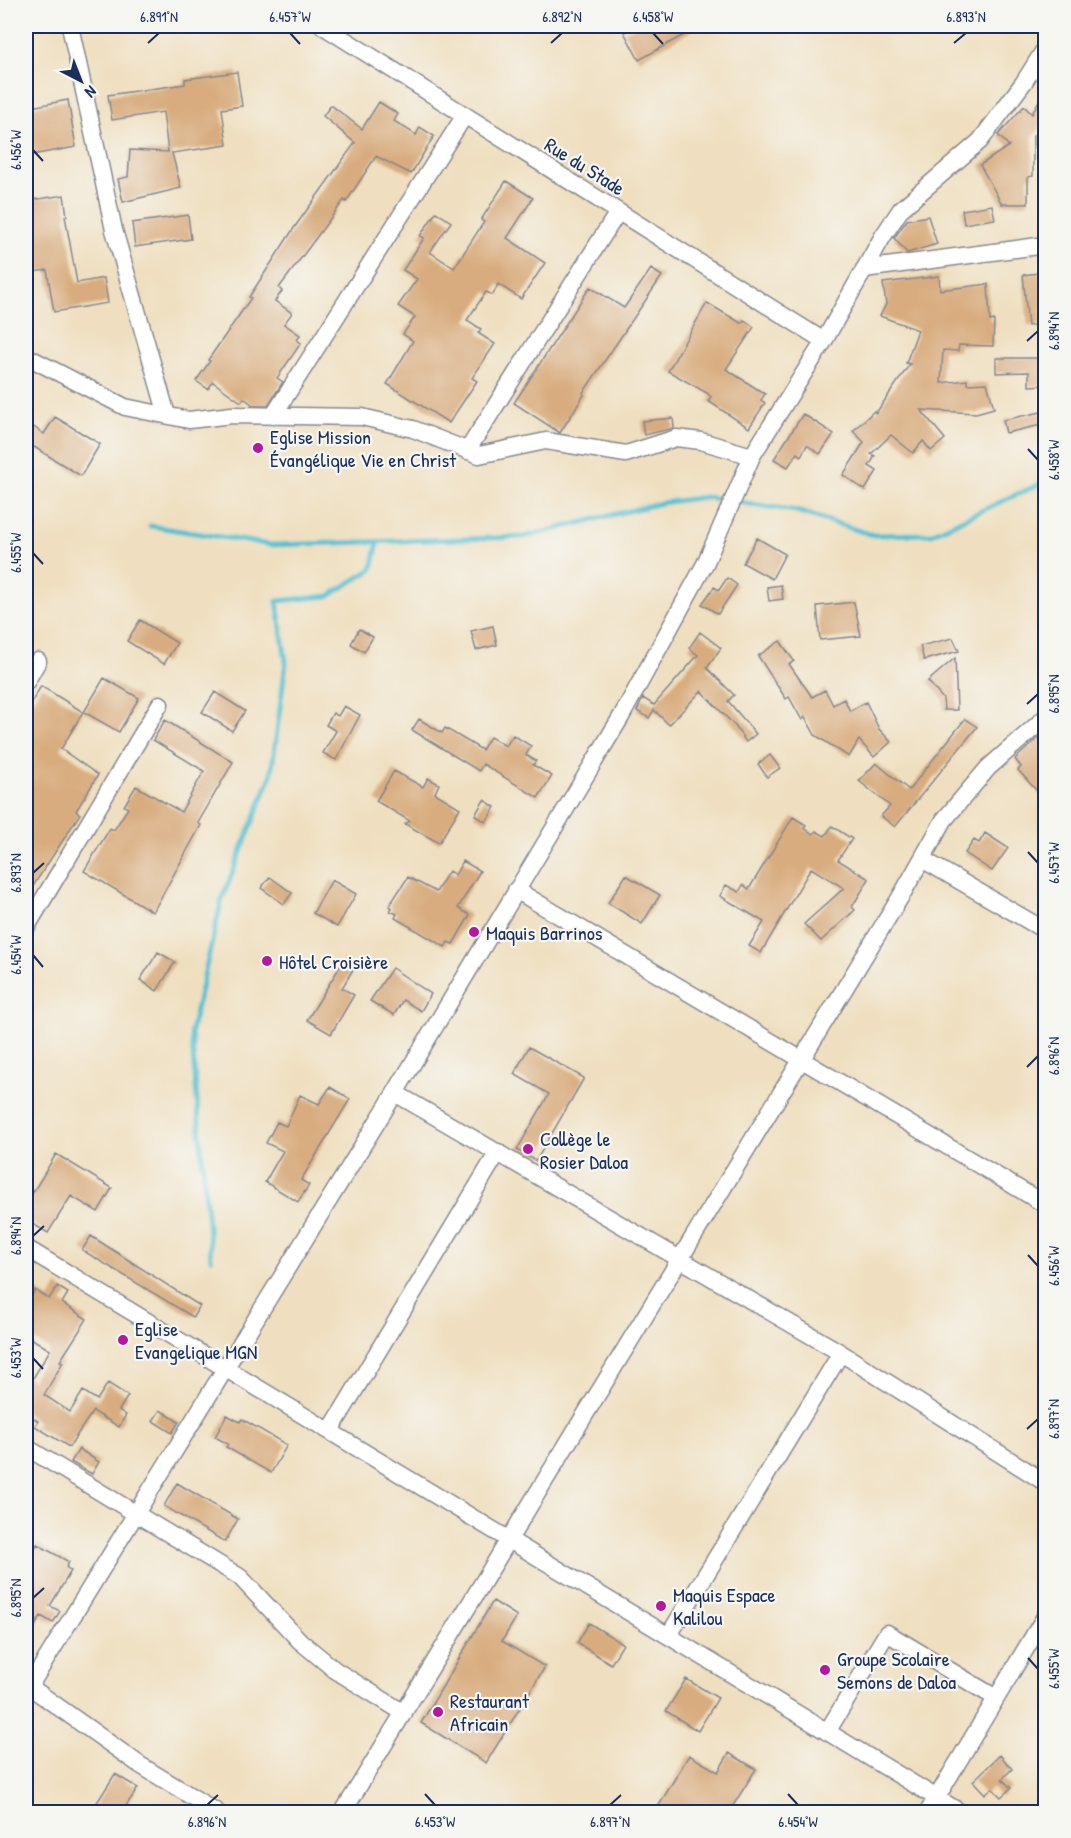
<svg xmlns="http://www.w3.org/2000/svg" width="1071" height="1838" font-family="'Patrick Hand',sans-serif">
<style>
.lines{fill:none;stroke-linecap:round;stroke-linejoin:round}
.stream{stroke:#56c0d1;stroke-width:5}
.building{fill:#d8ac7e}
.minor-casing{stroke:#85878f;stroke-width:19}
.minor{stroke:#fff;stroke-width:16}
.ticks{fill:none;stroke:#1b2f5e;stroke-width:2}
.poi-dot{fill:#b5179e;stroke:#f6f6f2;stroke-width:2}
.labels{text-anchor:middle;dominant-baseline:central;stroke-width:4.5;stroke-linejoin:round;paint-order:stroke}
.street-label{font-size:20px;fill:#1b2f5e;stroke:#f6f6f2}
.poi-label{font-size:20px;fill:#1b2f5e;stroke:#f6f6f2;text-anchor:start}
.neatline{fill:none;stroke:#1b2f5e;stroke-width:2}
.ticks-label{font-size:15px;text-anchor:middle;fill:#1b2f5e}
</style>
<rect width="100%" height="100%" fill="#f6f6f2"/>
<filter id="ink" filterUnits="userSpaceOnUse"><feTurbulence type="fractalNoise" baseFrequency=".0167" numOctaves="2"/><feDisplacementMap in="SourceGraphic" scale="12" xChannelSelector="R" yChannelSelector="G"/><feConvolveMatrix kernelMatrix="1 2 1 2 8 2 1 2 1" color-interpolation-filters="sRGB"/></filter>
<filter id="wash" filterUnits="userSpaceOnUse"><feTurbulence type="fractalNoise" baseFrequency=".008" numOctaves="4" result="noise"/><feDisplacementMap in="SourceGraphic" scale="24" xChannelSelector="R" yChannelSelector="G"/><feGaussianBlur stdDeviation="1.35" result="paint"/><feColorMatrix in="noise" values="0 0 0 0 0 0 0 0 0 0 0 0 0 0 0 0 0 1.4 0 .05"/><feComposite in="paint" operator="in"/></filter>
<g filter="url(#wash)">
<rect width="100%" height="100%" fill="#efdfc0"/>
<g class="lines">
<path class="stream" d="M 150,526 L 272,545 L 523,537 L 661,503 L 705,497 L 797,511 L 873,535 L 931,534 L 1046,481
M 211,1259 L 191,1031 L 222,899 L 271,776 L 286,662 L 277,601 L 329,596 L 372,569 L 378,542"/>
</g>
<g id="blocks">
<path class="building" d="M 636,26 L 700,26 L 639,60 L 624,32 Z
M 237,72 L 242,106 L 222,109 L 227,145 L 172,153 L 181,188 L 123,202 L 118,179 L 128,177 L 130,150 L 168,152 L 163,112 L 112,120 L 108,95 L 185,84 L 185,79 Z
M 1046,87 L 1046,122 L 1033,136 L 1033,176 L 1028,177 L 1028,204 L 1002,204 L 980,165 L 1009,146 L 998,135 L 1024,106 L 1032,114 Z
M 68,100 L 76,147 L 26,156 L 26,108 Z
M 379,102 L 398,114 L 394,121 L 416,135 L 420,127 L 434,136 L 411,174 L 376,156 L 346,202 L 344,200 L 279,288 L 282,291 L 275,301 L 292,313 L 284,324 L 300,335 L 297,340 L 301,343 L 277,378 L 283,382 L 268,405 L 253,405 L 244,398 L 241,402 L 213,382 L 208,389 L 196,381 L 210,361 L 208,360 L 251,298 L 249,297 L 294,228 L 355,143 L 323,116 L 331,105 L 362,129 Z
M 506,181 L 533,198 L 507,238 L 545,263 L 521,299 L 498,284 L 493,295 L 486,292 L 467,320 L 481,329 L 478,333 L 495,344 L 472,378 L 477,381 L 449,423 L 387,384 L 413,341 L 403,334 L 415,317 L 398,306 L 417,279 L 403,270 L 424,238 L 420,236 L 436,212 L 451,222 L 430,252 L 454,268 L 484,222 L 481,220 Z
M 64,195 L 67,216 L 65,216 L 77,283 L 104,278 L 108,303 L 54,312 L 47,270 L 26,273 L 26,201 Z
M 992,205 L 995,219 L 964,224 L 962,210 Z
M 188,215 L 191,239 L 135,247 L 132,223 Z
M 928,216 L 937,244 L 907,253 L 894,238 L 907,220 Z
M 651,269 L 662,276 L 583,393 L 584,395 L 560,433 L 514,403 L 590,287 L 624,308 Z
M 1046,272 L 1046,323 L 1028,326 L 1023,275 Z
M 939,276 L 940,290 L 988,284 L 990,321 L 994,320 L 993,346 L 959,345 L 958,351 L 943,350 L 941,383 L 967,380 L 967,384 L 987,383 L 994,408 L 976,413 L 921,410 L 945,439 L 931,451 L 923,441 L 913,453 L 891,435 L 871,454 L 875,456 L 869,466 L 877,471 L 865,490 L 843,475 L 864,442 L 853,431 L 874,411 L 876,413 L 910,364 L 906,363 L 918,330 L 880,316 L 886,304 L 883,283 Z
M 707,303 L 741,323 L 744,320 L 754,327 L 726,369 L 765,394 L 761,400 L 765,403 L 749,428 L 708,401 L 711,397 L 707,393 L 668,371 Z
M 996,358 L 1046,358 L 1046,385 L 1029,386 L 1029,372 L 996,373 Z
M 1046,411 L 1046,424 L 1006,433 L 1003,420 Z
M 803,414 L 834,434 L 820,454 L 807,445 L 801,456 L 797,453 L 788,467 L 774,459 Z
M 55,417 L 100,444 L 81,476 L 26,442 L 26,422 L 44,434 Z
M 673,418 L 674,428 L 644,435 L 642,421 Z
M 757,538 L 785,554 L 772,579 L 743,563 Z
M 727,578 L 737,585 L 718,614 L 702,604 L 714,587 L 719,590 Z
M 781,585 L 783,599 L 769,601 L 767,587 Z
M 854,602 L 861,636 L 820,640 L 817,606 Z
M 140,620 L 177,643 L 164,664 L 127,641 Z
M 493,626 L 497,645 L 476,650 L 471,631 Z
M 359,629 L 373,637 L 364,652 L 351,644 Z
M 700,632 L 721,648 L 707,668 L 734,695 L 728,701 L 756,734 L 746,742 L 735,726 L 701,691 L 669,725 L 654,710 L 649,718 L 637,711 L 643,698 L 654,705 L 698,655 L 689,648 Z
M 953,638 L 959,651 L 924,660 L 920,646 Z
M 780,641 L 794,661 L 789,664 L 812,697 L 825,690 L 833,705 L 844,699 L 850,711 L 866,702 L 879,729 L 891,742 L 874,757 L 859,740 L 849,757 L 815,735 L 805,717 L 802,720 L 789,697 L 786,699 L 758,656 Z
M 955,658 L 957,710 L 944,710 L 943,699 L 928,681 Z
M 104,678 L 139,698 L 119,732 L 84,712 Z
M 41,686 L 83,712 L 61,749 L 98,775 L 76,811 L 80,814 L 26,897 L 26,724 L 32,713 L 27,710 Z
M 215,692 L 245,711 L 232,731 L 202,712 Z
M 344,706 L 360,715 L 336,760 L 323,753 L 336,731 L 326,725 L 333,713 L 338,716 Z
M 419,719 L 442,733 L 445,728 L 482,750 L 490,737 L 506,746 L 513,735 L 531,746 L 526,755 L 536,761 L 533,765 L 552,776 L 538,798 L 483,764 L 479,771 L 412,730 Z
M 965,719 L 977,727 L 895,827 L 881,816 L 890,806 L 859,781 L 876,763 L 909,790 Z
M 165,720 L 233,762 L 198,823 L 201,825 L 153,912 L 84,871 L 110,828 L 114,830 L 128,808 L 124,806 L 136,786 L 181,812 L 204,771 L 153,740 Z
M 1046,731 L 1046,801 L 1018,770 L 1021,767 L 1015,759 Z
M 770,755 L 780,768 L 767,777 L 758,764 Z
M 394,771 L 423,787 L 428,778 L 439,784 L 435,793 L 460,808 L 439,843 L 405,824 L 410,821 L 376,801 Z
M 484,800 L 495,807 L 486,822 L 475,815 Z
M 793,817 L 806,825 L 804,828 L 813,834 L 816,831 L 825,836 L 832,826 L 852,839 L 838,860 L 869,879 L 852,907 L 855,910 L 821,941 L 804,924 L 844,888 L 811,868 L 761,953 L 749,946 L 764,922 L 720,896 L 726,885 L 739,892 L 743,885 L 749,889 Z
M 985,833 L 1008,848 L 992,871 L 965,853 L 974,840 L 979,843 Z
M 463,861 L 480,871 L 458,908 L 470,915 L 453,944 L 448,942 L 445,947 L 395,918 L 397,914 L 390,911 L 392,908 L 389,906 L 408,877 L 436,892 L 449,871 L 455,875 Z
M 626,875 L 660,895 L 642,924 L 608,903 Z
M 270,877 L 292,893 L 284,904 L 261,888 Z
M 332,880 L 356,894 L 337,927 L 313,913 Z
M 158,952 L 175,962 L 157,991 L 140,980 Z
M 344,960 L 355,966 L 342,988 L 354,995 L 331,1034 L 307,1020 Z
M 392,968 L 431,994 L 421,1011 L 403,1000 L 394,1015 L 370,1001 Z
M 529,1047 L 584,1078 L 536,1161 L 517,1150 L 549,1094 L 514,1074 Z
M 330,1087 L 350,1099 L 301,1180 L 309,1185 L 298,1202 L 265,1182 L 283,1151 L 266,1143 L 277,1122 L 286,1126 L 300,1095 L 319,1104 Z
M 56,1154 L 112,1188 L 98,1212 L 71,1196 L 48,1233 L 26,1220 L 26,1191 L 32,1194 Z
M 91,1236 L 200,1306 L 193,1317 L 82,1250 Z
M 57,1286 L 68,1293 L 62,1303 L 87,1319 L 60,1361 L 63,1362 L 44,1395 L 70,1412 L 83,1391 L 97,1400 L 108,1383 L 128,1396 L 119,1410 L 126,1415 L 119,1427 L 93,1411 L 69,1447 L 35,1426 L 38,1421 L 26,1413 L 26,1376 L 32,1380 L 50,1350 L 26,1335 L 26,1305 L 35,1290 L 49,1299 Z
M 160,1410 L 179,1422 L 172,1433 L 153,1421 Z
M 227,1415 L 240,1422 L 242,1419 L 287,1445 L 271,1473 L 226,1447 L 228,1444 L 215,1437 Z
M 79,1449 L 99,1462 L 92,1474 L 71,1462 Z
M 177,1483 L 238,1519 L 225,1542 L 164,1506 Z
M 37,1544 L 69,1562 L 66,1567 L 71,1571 L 50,1606 L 60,1611 L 53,1623 L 41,1616 L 26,1641 L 26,1563 Z
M 493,1601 L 517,1616 L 502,1641 L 545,1667 L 486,1763 L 421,1723 Z
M 589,1623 L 623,1644 L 611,1664 L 577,1643 Z
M 686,1679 L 718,1698 L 698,1731 L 666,1711 Z
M 729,1753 L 756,1769 L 729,1812 L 655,1812 L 689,1755 L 718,1772 Z
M 1000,1755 L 1012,1769 L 1002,1779 L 1011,1788 L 1001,1797 L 992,1788 L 985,1794 L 973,1781 Z
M 115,1774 L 138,1788 L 122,1812 L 91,1812 Z"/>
</g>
</g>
<g filter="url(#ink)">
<use href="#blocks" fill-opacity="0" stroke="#85878f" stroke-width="1.5"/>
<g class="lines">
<defs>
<path id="minor" d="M 70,26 L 114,230 L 167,415
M 323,26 L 824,341
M 864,269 L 1046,245
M 26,356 L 125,407 L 189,420 L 232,415 L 362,417 L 413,429 L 479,455 L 546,441 L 626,454 L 676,438 L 701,441 L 752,456
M 273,416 L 465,115
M 467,451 L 618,212
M 26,682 L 38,661
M 922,859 L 1046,931
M 516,890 L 1046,1205
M 26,928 L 160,704
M 395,1093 L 841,1353 L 1046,1483
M 26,1248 L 960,1812
M 330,1431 L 498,1152
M 26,1447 L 240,1577 L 300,1641 L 335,1670 L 404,1713
M 669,1635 L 841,1353
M 26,1684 L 140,1765 L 217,1812
M 26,1692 L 395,1093 L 621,717 L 705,564 L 752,456 L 824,341 L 883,236 L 901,209 L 980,141 L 1024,82 L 1046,47
M 827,1732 L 887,1633 L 996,1698
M 343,1812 L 901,896 L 944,820 L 988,768 L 1046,717
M 928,1812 L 1046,1615"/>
</defs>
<use href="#minor" class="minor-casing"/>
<use href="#minor" class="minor"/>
</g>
</g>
<path class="ticks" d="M 290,33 L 300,44M 653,33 L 663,44M 148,43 L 159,33M 551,43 L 562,33M 954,43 L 966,33M 33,150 L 43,161M 1027,341 L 1038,331M 1028,449 L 1038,460M 33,553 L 43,564M 1027,704 L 1038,694M 1028,852 L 1038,863M 33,873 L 44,863M 33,955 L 43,967M 1027,1067 L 1038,1056M 33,1236 L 44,1226M 1028,1255 L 1038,1266M 33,1358 L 43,1369M 1027,1429 L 1038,1419M 33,1598 L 44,1588M 1028,1658 L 1038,1669M 425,1794 L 435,1805M 788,1794 L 798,1805M 207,1805 L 218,1795M 610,1805 L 621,1795"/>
<g class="poi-dot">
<circle cx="258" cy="448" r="6"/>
<circle cx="474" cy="932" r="6"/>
<circle cx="267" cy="961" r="6"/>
<circle cx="528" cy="1149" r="6"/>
<circle cx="123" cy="1340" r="6"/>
<circle cx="661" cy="1606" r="6"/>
<circle cx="825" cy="1670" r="6"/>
<circle cx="438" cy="1712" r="6"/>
</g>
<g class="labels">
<g class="street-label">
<text transform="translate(585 166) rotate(32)">Rue du Stade</text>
</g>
<g class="poi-label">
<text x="270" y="436">Eglise Mission<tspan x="270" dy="23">Évangélique Vie en Christ</tspan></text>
<text x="486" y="932">Maquis Barrinos</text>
<text x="279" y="961">Hôtel Croisière</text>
<text x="540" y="1138">Collège le<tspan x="540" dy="23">Rosier Daloa</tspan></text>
<text x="135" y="1328">Eglise<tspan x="135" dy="23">Evangelique MGN</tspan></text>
<text x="673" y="1594">Maquis Espace<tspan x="673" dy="23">Kalilou</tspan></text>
<text x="837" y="1658">Groupe Scolaire<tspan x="837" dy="23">Semons de Daloa</tspan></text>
<text x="450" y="1700">Restaurant<tspan x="450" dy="23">Africain</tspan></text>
</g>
</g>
<rect width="1071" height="1838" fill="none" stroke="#f6f6f2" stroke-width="66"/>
<g transform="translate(81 81) rotate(138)" stroke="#f6f6f2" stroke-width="4.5" paint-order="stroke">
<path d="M0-4.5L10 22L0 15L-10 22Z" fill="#1b2f5e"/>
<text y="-9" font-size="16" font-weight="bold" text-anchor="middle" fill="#1b2f5e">N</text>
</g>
<rect x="33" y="33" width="1005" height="1772" class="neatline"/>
<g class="ticks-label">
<text x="159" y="22">6.891°N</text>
<text x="290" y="22">6.457°W</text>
<text x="562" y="22">6.892°N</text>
<text x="653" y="22">6.458°W</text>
<text x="966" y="22">6.893°N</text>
<text transform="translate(16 150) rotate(-90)" y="5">6.456°W</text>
<text transform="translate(1054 331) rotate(-90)" y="5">6.894°N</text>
<text transform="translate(1054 460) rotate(-90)" y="5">6.458°W</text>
<text transform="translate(16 553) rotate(-90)" y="5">6.455°W</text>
<text transform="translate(1054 694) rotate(-90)" y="5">6.895°N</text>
<text transform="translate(1054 863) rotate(-90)" y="5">6.457°W</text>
<text transform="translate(16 873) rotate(-90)" y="5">6.893°N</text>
<text transform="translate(16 955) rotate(-90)" y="5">6.454°W</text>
<text transform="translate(1054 1056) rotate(-90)" y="5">6.896°N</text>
<text transform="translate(16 1236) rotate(-90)" y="5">6.894°N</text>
<text transform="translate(1054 1266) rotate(-90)" y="5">6.456°W</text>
<text transform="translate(16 1358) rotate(-90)" y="5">6.453°W</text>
<text transform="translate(1054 1419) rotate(-90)" y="5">6.897°N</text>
<text transform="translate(16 1598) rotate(-90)" y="5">6.895°N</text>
<text transform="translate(1054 1669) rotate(-90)" y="5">6.455°W</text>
<text x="207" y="1827">6.896°N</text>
<text x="435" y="1827">6.453°W</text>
<text x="610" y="1827">6.897°N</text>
<text x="798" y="1827">6.454°W</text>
</g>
</svg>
